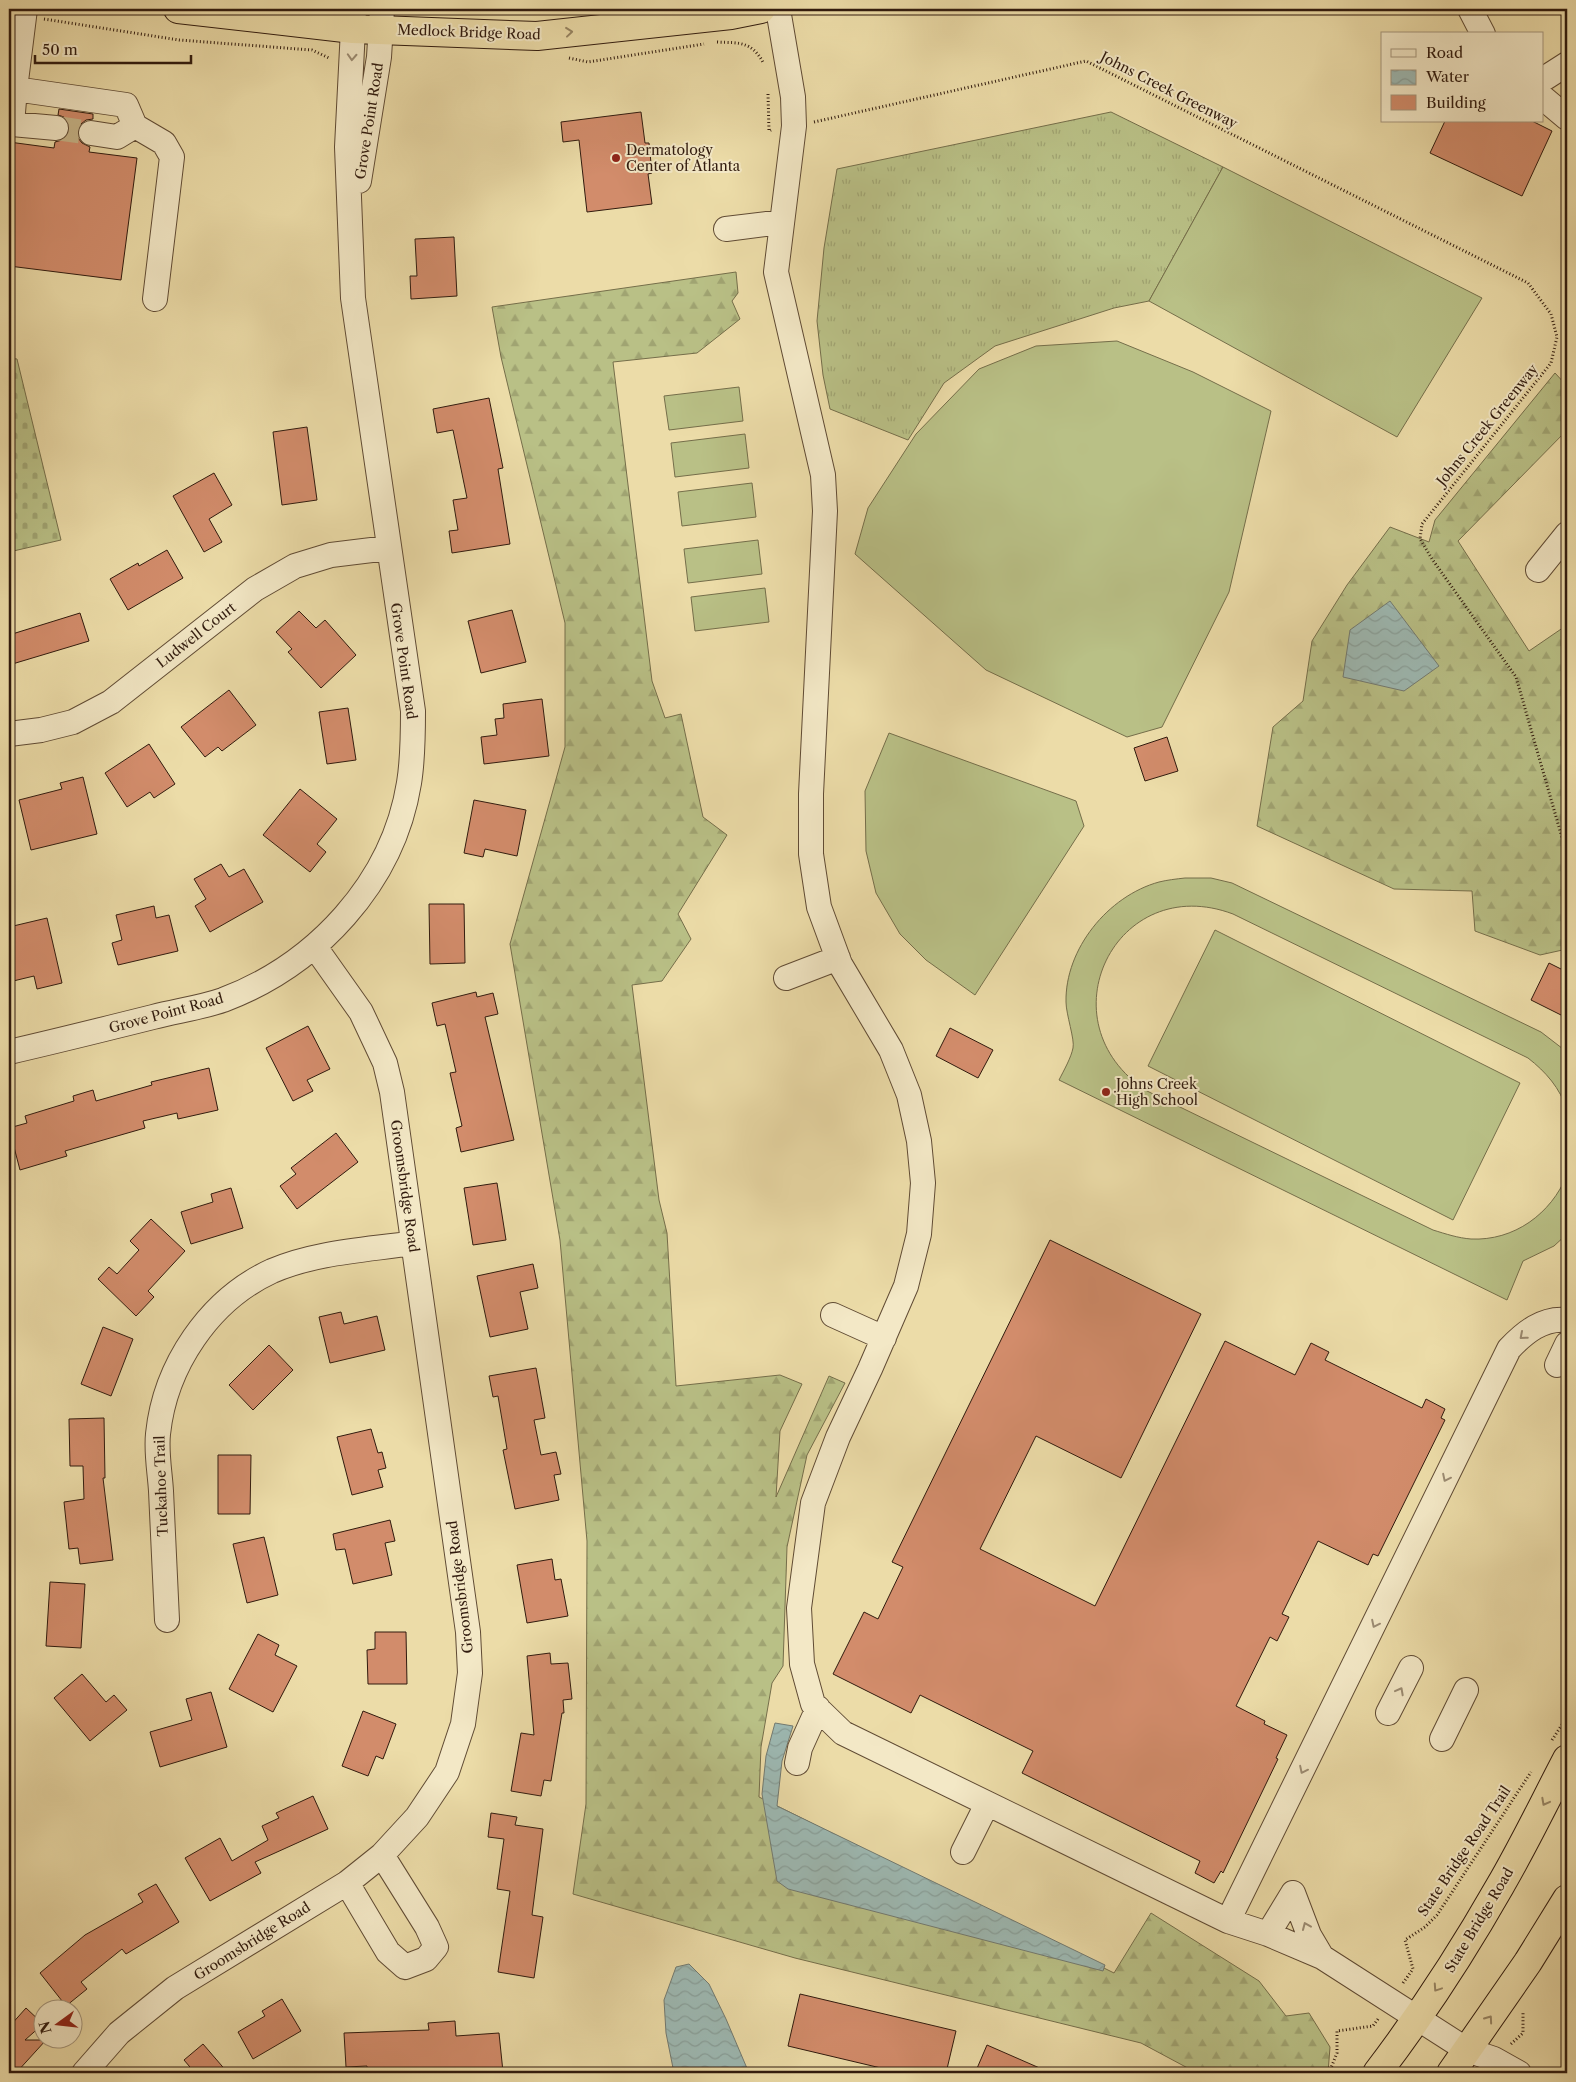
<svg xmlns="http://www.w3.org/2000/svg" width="1576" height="2082" font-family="'Libre Caslon Text',serif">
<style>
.grass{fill:url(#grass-tufts);stroke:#756e4a}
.forest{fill:url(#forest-firs);stroke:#756e4a}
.cemetery{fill:url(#cemetery-stones);stroke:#756e4a}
.pitch{fill:#b9c086;stroke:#756e4a}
.water{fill:url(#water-waves);stroke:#727a71}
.building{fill:#d28c6b;stroke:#311b0e}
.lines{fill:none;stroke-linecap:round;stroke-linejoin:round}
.minor-tunnel{stroke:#c7b589;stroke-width:24;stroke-dasharray:24 12;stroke-linecap:butt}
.minor-casing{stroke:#604b34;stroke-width:26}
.highway-casing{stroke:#311b0e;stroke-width:30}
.path{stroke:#311b0e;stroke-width:3;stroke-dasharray:1 2.5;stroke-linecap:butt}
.minor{stroke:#f3e8c6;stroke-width:24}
.highway{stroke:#ecdca8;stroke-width:28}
.oneway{stroke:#988563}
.oneway2{stroke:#9c8c73}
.poi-dot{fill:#8f2418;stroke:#f3e8c6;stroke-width:2}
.labels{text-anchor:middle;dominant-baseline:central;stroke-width:4;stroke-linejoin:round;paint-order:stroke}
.street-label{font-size:14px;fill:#311b0e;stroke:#f3e8c6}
.poi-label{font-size:14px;fill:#311b0e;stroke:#f3e8c6;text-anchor:start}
</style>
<defs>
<pattern id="grass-tufts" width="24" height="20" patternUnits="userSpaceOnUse" patternTransform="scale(1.25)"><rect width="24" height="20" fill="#b9c086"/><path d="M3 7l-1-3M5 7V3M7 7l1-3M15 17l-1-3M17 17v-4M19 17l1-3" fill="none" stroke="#a0a472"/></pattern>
<pattern id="forest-firs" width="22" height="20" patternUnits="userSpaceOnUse" patternTransform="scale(1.25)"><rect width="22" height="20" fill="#b9c086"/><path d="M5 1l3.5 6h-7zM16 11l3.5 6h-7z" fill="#a0a472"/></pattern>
<pattern id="cemetery-stones" width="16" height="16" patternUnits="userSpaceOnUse" patternTransform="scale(1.25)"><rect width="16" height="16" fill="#b9c086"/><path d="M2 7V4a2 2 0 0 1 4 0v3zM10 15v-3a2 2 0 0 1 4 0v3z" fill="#a0a472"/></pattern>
<pattern id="water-waves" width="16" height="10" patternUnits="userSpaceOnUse" patternTransform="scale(1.25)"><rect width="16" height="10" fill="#9db9b3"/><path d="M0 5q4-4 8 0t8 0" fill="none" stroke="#889e99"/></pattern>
</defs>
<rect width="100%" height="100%" fill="#ecdca8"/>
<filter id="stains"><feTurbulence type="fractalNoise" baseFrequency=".004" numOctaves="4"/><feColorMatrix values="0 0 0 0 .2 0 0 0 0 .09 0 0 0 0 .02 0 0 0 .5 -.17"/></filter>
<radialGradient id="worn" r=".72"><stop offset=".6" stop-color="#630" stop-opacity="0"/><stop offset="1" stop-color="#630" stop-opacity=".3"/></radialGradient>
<path class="grass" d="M 1111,112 L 1223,167 L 1149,301 L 1114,308 L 995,346 L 944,383 L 908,440 L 830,409 L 823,375 L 817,321 L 824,248 L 837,169 Z"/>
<path class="forest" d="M 736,272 L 738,293 L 732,301 L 740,319 L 697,353 L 613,362 L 652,681 L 665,718 L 681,714 L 703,817 L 727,835 L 678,914 L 691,939 L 662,981 L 632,985 L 659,1200 L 667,1233 L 676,1386 L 780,1375 L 802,1384 L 780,1431 L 776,1497 L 829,1376 L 845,1383 L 807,1455 L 787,1547 L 783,1666 L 772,1683 L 761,1747 L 759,1797 L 1114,1973 L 1151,1913 L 1259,1981 L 1286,2016 L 1309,2013 L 1330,2047 L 1328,2073 L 1197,2073 L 1141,2043 L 795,1958 L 573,1894 L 586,1804 L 587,1541 L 560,1240 L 510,944 L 565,747 L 565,623 L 501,357 L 492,307 Z
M 1555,373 L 1567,386 L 1567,430 L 1458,541 L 1529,651 L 1567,625 L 1567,949 L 1540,955 L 1475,931 L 1472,891 L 1394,889 L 1257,826 L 1273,727 L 1303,701 L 1312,641 L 1347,585 L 1390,527 L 1429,542 L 1435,520 Z"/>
<path class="cemetery" d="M 9,358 L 17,359 L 61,540 L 9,552 Z"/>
<path class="pitch" d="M 1223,167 L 1482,298 L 1397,437 L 1149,301 Z
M 1117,341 L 1193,372 L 1271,411 L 1229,592 L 1162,727 L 1127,737 L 986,670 L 855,554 L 868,508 L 916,434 L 979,369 L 1036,346 Z
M 739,387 L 743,421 L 669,430 L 664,396 Z
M 745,434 L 749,468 L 675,477 L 671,443 Z
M 752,483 L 756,517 L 682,526 L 678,492 Z
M 758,540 L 762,574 L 688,583 L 684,549 Z
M 765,588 L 769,622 L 695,631 L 691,597 Z
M 889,733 L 1076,801 L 1084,826 L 975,995 L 926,960 L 900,934 L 876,893 L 866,851 L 865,791 Z
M 1185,878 L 1211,878 L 1232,883 L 1541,1032 L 1567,1052 L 1567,1110 C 1560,1088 1546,1072 1528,1058 L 1233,914 C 1116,870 1041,1022 1147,1091 L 1433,1230 C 1446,1234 1458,1238 1471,1239 C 1514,1241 1551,1214 1567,1175 L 1567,1234 L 1554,1246 L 1523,1261 L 1507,1300 L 1059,1080 C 1064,1070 1071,1058 1073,1048 C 1075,1040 1066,1014 1066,1002 C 1065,949 1108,896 1159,882 C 1167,880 1176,879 1185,878 Z
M 1215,930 L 1520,1083 L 1453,1220 L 1148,1066 Z"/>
<path class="water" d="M 1390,601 L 1439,666 L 1404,691 L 1343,677 L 1350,630 Z
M 775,1723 L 793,1726 L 782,1761 L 777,1806 L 1105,1965 L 1103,1971 L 788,1889 L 777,1881 L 762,1794 L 766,1756 Z
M 689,1964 L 709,1984 L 726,2019 L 749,2073 L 674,2073 L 666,2033 L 664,2000 L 676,1967 Z"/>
<path class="building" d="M 59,109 L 93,114 L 93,119 L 86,120 L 81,124 L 77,131 L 78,138 L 82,143 L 90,147 L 89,152 L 137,158 L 121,280 L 9,266 L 9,142 L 54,148 L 55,142 L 62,140 L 67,136 L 70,130 L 68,122 L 64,117 L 58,115 Z
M 641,112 L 645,143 L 649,143 L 652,173 L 648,174 L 652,204 L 587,212 L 579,140 L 563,142 L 561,122 Z
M 1445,121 L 1532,121 L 1552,131 L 1522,196 L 1430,153 Z
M 454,237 L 457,296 L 411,299 L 410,276 L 417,276 L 415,239 Z
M 489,398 L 503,468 L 498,469 L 510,544 L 452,553 L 449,531 L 458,530 L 453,500 L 467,498 L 453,430 L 437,433 L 433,409 Z
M 307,427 L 317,500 L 282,505 L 273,432 Z
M 214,473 L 232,505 L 209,519 L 222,542 L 204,552 L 173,496 Z
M 167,550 L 183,578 L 128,610 L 110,579 L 138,563 L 139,566 Z
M 512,610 L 526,662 L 481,673 L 468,621 Z
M 299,611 L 316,628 L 325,620 L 356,655 L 321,688 L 288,652 L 292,649 L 276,632 Z
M 80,613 L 89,641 L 9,665 L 9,635 Z
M 229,690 L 256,725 L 222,751 L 218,747 L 205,757 L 181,727 Z
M 542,699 L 549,756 L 484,764 L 481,737 L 497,735 L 495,719 L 504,718 L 503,704 Z
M 348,708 L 356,760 L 327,764 L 319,712 Z
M 1167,737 L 1178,771 L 1145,781 L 1134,748 Z
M 149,744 L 175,784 L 154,798 L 150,792 L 127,807 L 105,773 Z
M 83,777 L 97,834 L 31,850 L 19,800 L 62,789 L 60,783 Z
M 300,789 L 337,819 L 317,844 L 326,852 L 310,872 L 263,835 Z
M 474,800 L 526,810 L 517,856 L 485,849 L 483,857 L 464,853 Z
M 221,864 L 229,877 L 244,869 L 263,902 L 210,932 L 195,906 L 206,899 L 194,879 Z
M 429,904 L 464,904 L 465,963 L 430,964 Z
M 154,906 L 156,918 L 169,915 L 178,951 L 118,965 L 112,943 L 122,940 L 116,915 Z
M 47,918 L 62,983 L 37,989 L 34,976 L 9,982 L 9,927 Z
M 1549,963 L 1567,972 L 1567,1018 L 1531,1000 Z
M 476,992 L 477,997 L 493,993 L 498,1014 L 485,1017 L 514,1140 L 461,1152 L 456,1128 L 462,1126 L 450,1073 L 456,1072 L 445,1024 L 437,1026 L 432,1003 Z
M 308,1026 L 330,1069 L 307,1080 L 313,1091 L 293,1101 L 266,1048 Z
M 950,1028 L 993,1050 L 978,1078 L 936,1056 Z
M 209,1068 L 218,1110 L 178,1119 L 177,1113 L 143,1121 L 145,1128 L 65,1151 L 67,1156 L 20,1170 L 9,1128 L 27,1123 L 25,1116 L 74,1101 L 73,1096 L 93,1090 L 96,1101 L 152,1085 L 151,1082 Z
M 336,1133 L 358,1162 L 297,1209 L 280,1186 L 296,1174 L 291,1168 Z
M 497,1183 L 506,1240 L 473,1245 L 464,1188 Z
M 231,1188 L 243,1228 L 191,1244 L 181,1212 L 213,1202 L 211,1194 Z
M 151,1219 L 185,1251 L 148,1291 L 154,1297 L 136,1316 L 98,1279 L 109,1267 L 117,1274 L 139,1250 L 130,1241 Z
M 1050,1240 L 1201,1314 L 1121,1478 L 1036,1436 L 980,1549 L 1095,1606 L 1225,1341 L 1295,1375 L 1311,1343 L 1329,1352 L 1325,1360 L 1422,1408 L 1426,1399 L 1445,1409 L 1441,1418 L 1445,1420 L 1378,1556 L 1373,1554 L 1368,1565 L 1318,1541 L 1282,1614 L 1289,1617 L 1277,1641 L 1270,1637 L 1236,1706 L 1265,1721 L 1264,1724 L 1287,1735 L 1276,1758 L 1278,1759 L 1223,1873 L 1221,1871 L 1214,1883 L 1195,1873 L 1200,1861 L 1022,1773 L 1033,1751 L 920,1695 L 911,1713 L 833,1674 L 864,1612 L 878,1619 L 903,1567 L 892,1562 Z
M 533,1264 L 538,1288 L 520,1292 L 528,1329 L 490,1337 L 477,1276 Z
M 341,1312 L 344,1324 L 377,1316 L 385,1350 L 330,1363 L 319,1317 Z
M 103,1327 L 133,1339 L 111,1396 L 81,1384 Z
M 269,1345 L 293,1370 L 253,1410 L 229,1385 Z
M 536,1368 L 545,1418 L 534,1420 L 541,1455 L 556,1452 L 561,1474 L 554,1475 L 559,1500 L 515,1509 L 503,1450 L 507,1449 L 498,1396 L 493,1397 L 489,1376 Z
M 104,1418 L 105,1478 L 103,1478 L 113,1560 L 80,1564 L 78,1548 L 69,1549 L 64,1502 L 84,1499 L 83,1466 L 70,1466 L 69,1419 Z
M 371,1429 L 378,1453 L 382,1452 L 386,1468 L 378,1470 L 383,1487 L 352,1495 L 337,1437 Z
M 218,1455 L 251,1455 L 250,1514 L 218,1514 Z
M 390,1520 L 395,1541 L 385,1543 L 392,1575 L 353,1584 L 345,1549 L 336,1550 L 333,1534 Z
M 264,1537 L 278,1595 L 247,1603 L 233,1544 Z
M 552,1559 L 555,1580 L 561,1579 L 568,1616 L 527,1623 L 517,1565 Z
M 50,1582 L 85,1584 L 81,1648 L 46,1646 Z
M 375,1632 L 406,1632 L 407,1684 L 368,1684 L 367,1650 L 375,1649 Z
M 258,1634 L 279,1645 L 275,1655 L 297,1666 L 273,1712 L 229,1689 Z
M 550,1653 L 551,1664 L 568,1663 L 572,1699 L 563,1700 L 564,1713 L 562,1713 L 551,1781 L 544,1780 L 541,1796 L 511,1791 L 521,1733 L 534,1735 L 527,1656 Z
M 82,1674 L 106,1702 L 114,1695 L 127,1710 L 90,1741 L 54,1698 Z
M 211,1692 L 227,1747 L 160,1767 L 150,1732 L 192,1720 L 186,1699 Z
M 363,1711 L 396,1724 L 383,1759 L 376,1756 L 368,1776 L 342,1766 Z
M 313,1796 L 328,1829 L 255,1862 L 261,1873 L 210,1901 L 185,1858 L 220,1838 L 232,1861 L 268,1840 L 262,1826 L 279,1818 L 276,1813 Z
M 491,1813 L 517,1817 L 515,1825 L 543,1829 L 532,1915 L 543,1917 L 534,1978 L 498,1972 L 510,1891 L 497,1889 L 504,1839 L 488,1837 Z
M 156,1884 L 179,1922 L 126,1954 L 122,1949 L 81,1982 L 87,1989 L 66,2006 L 40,1973 L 85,1935 L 143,1902 L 138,1894 Z
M 800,1994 L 956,2031 L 946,2073 L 902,2073 L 788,2046 Z
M 282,1999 L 301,2031 L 253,2059 L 238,2032 L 265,2016 L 262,2011 Z
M 26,2008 L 42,2023 L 42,2025 L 25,2040 L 46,2040 L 16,2073 L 9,2073 L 9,2027 Z
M 455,2021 L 456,2036 L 499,2033 L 503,2072 L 367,2073 L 367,2066 L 346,2067 L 344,2033 L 429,2030 L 428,2023 Z
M 203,2044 L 228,2073 L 195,2073 L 184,2060 Z
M 987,2045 L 1051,2073 L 975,2073 Z"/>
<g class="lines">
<path class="minor-tunnel" d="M 56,128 L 91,133"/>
<defs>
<path id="minor" d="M 25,9 L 15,89 L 126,105 L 135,126 L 164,143 L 172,157 L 155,299
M 778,9 L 793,97 L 794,126 L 776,272 L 823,475 L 825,511 L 811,794 L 811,854 L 819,907 L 840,964 L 891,1050 L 909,1095 L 919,1141 L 923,1183 L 919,1234 L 906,1286 L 870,1369 L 838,1437 L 813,1503 L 799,1608 L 802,1664 L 813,1704 L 843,1733 L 1228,1921 L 1268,1934 L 1322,1957 L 1467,2050 L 1494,2059 L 1519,2073
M 1470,9 L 1483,34
M 1542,80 L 1567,64
M 15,89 L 12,124 L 56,128
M 1542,97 L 1567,118
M 91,133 L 117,137 L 135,126
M 359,181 L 379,57 L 382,9
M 726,229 L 782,222
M 1538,570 L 1567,534
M 9,734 L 41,730 L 73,722 L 111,702 L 255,589 L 295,566 L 331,555 L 388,548
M 786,978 L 838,958
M 9,1052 C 57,1041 105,1029 153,1017 C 175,1011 200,1008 223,1000 C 316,965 393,883 409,783 C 413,759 413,735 413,711 L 353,298 L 347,147 L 354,9
M 833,1315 L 884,1338
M 1557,1365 L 1567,1344
M 167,1620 C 165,1577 163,1534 161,1491 C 160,1473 156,1453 158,1434 C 165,1366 209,1300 272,1271 C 316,1252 367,1250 413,1243
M 1388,1713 L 1411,1668
M 1442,1739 L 1466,1690
M 797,1763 L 800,1748 L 818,1708
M 963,1852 L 987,1804
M 347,1883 L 388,1952 L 405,1967 L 426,1959 L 436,1947 L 427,1927 L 382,1855
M 1293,1893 L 1309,1935 L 1322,1957
M 1228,1921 L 1509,1349 C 1524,1333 1543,1317 1567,1320
M 1268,1934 L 1293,1893
M 84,2073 L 119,2033 L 175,1988 L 347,1883 L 382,1855 L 417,1817 L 447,1772 L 463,1724 L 470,1673 L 468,1632 L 392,1092 L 385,1063 L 361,1012 L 315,947"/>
<path id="highway" d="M 178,9 L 353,29 L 537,36 L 731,15 L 761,9
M 1377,2073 C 1422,2014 1463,1951 1500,1886 C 1524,1845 1545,1801 1567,1759
M 1451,2073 L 1528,1962 L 1567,1899"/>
</defs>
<use href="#minor" class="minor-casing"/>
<use href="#highway" class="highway-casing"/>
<path class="path" d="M 44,19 L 179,40 L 312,50 L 329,58
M 717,42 C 740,43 752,41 764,64
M 569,58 L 588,62 L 704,44
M 768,94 L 769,131 L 771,130
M 814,122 L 1086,61 L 1528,283 L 1551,314 L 1557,337 L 1551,363 L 1422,524 L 1420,539 L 1432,559 L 1516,677 L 1567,855
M 1552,1740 L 1567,1717
M 1403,1983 L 1413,1969 L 1405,1940 L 1425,1927 L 1437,1915 L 1531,1772
M 1511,2044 L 1523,2033 L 1523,2013
M 1329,2073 L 1337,2053 L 1337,2031 L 1373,2026 L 1378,2019"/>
<use href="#minor" class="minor"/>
<use href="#highway" class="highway"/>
</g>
<defs><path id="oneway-chevron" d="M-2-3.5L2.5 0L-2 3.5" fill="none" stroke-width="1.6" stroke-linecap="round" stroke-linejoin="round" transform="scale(1.25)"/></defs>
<g class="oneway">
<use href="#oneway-chevron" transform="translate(569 32) rotate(-6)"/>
<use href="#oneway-chevron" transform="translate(1545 1802) rotate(118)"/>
<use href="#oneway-chevron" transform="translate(1437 1988) rotate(124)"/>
<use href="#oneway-chevron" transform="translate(1489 2019) rotate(-55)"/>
</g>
<g class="oneway2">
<use href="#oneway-chevron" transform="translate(352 57) rotate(93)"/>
<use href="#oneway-chevron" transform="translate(1523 1336) rotate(139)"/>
<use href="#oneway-chevron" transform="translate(1446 1478) rotate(116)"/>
<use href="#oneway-chevron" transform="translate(1375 1624) rotate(116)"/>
<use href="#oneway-chevron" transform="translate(1400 1691) rotate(-62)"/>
<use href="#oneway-chevron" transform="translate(1303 1770) rotate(116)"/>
<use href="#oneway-chevron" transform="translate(1306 1926) rotate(-113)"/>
</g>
<g class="poi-dot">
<circle cx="616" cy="158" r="5"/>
<circle cx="1106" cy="1092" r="5"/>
</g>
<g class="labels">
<g class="street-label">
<text transform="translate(469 32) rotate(2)">Medlock Bridge Road</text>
<text transform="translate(1169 90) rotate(27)">Johns Creek Greenway</text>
<text transform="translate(369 121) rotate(-81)">Grove Point Road</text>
<text transform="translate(1487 425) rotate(-51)">Johns Creek Greenway</text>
<text transform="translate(196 635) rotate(-38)">Ludwell Court</text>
<text transform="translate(404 661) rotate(82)">Grove Point Road</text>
<text transform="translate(166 1013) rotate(-15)">Grove Point Road</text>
<text transform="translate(405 1186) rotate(82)">Groomsbridge Road</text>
<text transform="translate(161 1486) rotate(-92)">Tuckahoe Trail</text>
<text transform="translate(460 1587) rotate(-97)">Groomsbridge Road</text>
<text transform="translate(1464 1851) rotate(-56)">State Bridge Road Trail</text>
<text transform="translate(1479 1920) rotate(-59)">State Bridge Road</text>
<text transform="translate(252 1941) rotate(-32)">Groomsbridge Road</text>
</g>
<g class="poi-label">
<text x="626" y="150">Dermatology<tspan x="626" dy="16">Center of Atlanta</tspan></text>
<text x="1116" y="1084">Johns Creek<tspan x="1116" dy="16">High School</tspan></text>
</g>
</g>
<rect width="1576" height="2082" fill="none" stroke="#ecdca8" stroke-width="30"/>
<rect x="10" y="10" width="1556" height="2062" fill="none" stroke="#311b0e" stroke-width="2.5"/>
<rect x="15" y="15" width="1546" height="2052" fill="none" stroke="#311b0e"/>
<rect x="1381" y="32" width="162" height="90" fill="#f3e8c6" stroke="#a5967c"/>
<rect x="1391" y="49" width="25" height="8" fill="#f3e8c6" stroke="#a5967c"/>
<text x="1426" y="58" font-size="15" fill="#311b0e">Road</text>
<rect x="1391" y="70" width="25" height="15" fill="url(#water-waves)" stroke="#a5967c"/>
<text x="1426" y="82" font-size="15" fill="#311b0e">Water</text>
<rect x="1391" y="95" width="25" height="15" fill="#d28c6b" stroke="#a5967c"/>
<text x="1426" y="108" font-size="15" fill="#311b0e">Building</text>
<g transform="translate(58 2024) rotate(255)"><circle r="24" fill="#f3e8c6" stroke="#a5967c"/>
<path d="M0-4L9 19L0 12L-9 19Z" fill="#8f2418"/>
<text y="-8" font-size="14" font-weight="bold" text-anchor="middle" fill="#311b0e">N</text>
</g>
<path d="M35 55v8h156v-8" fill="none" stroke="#311b0e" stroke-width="2.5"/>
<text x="42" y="55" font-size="15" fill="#311b0e" stroke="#f3e8c6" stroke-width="4" paint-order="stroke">50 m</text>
<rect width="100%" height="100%" filter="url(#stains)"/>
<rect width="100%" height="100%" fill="url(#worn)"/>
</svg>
